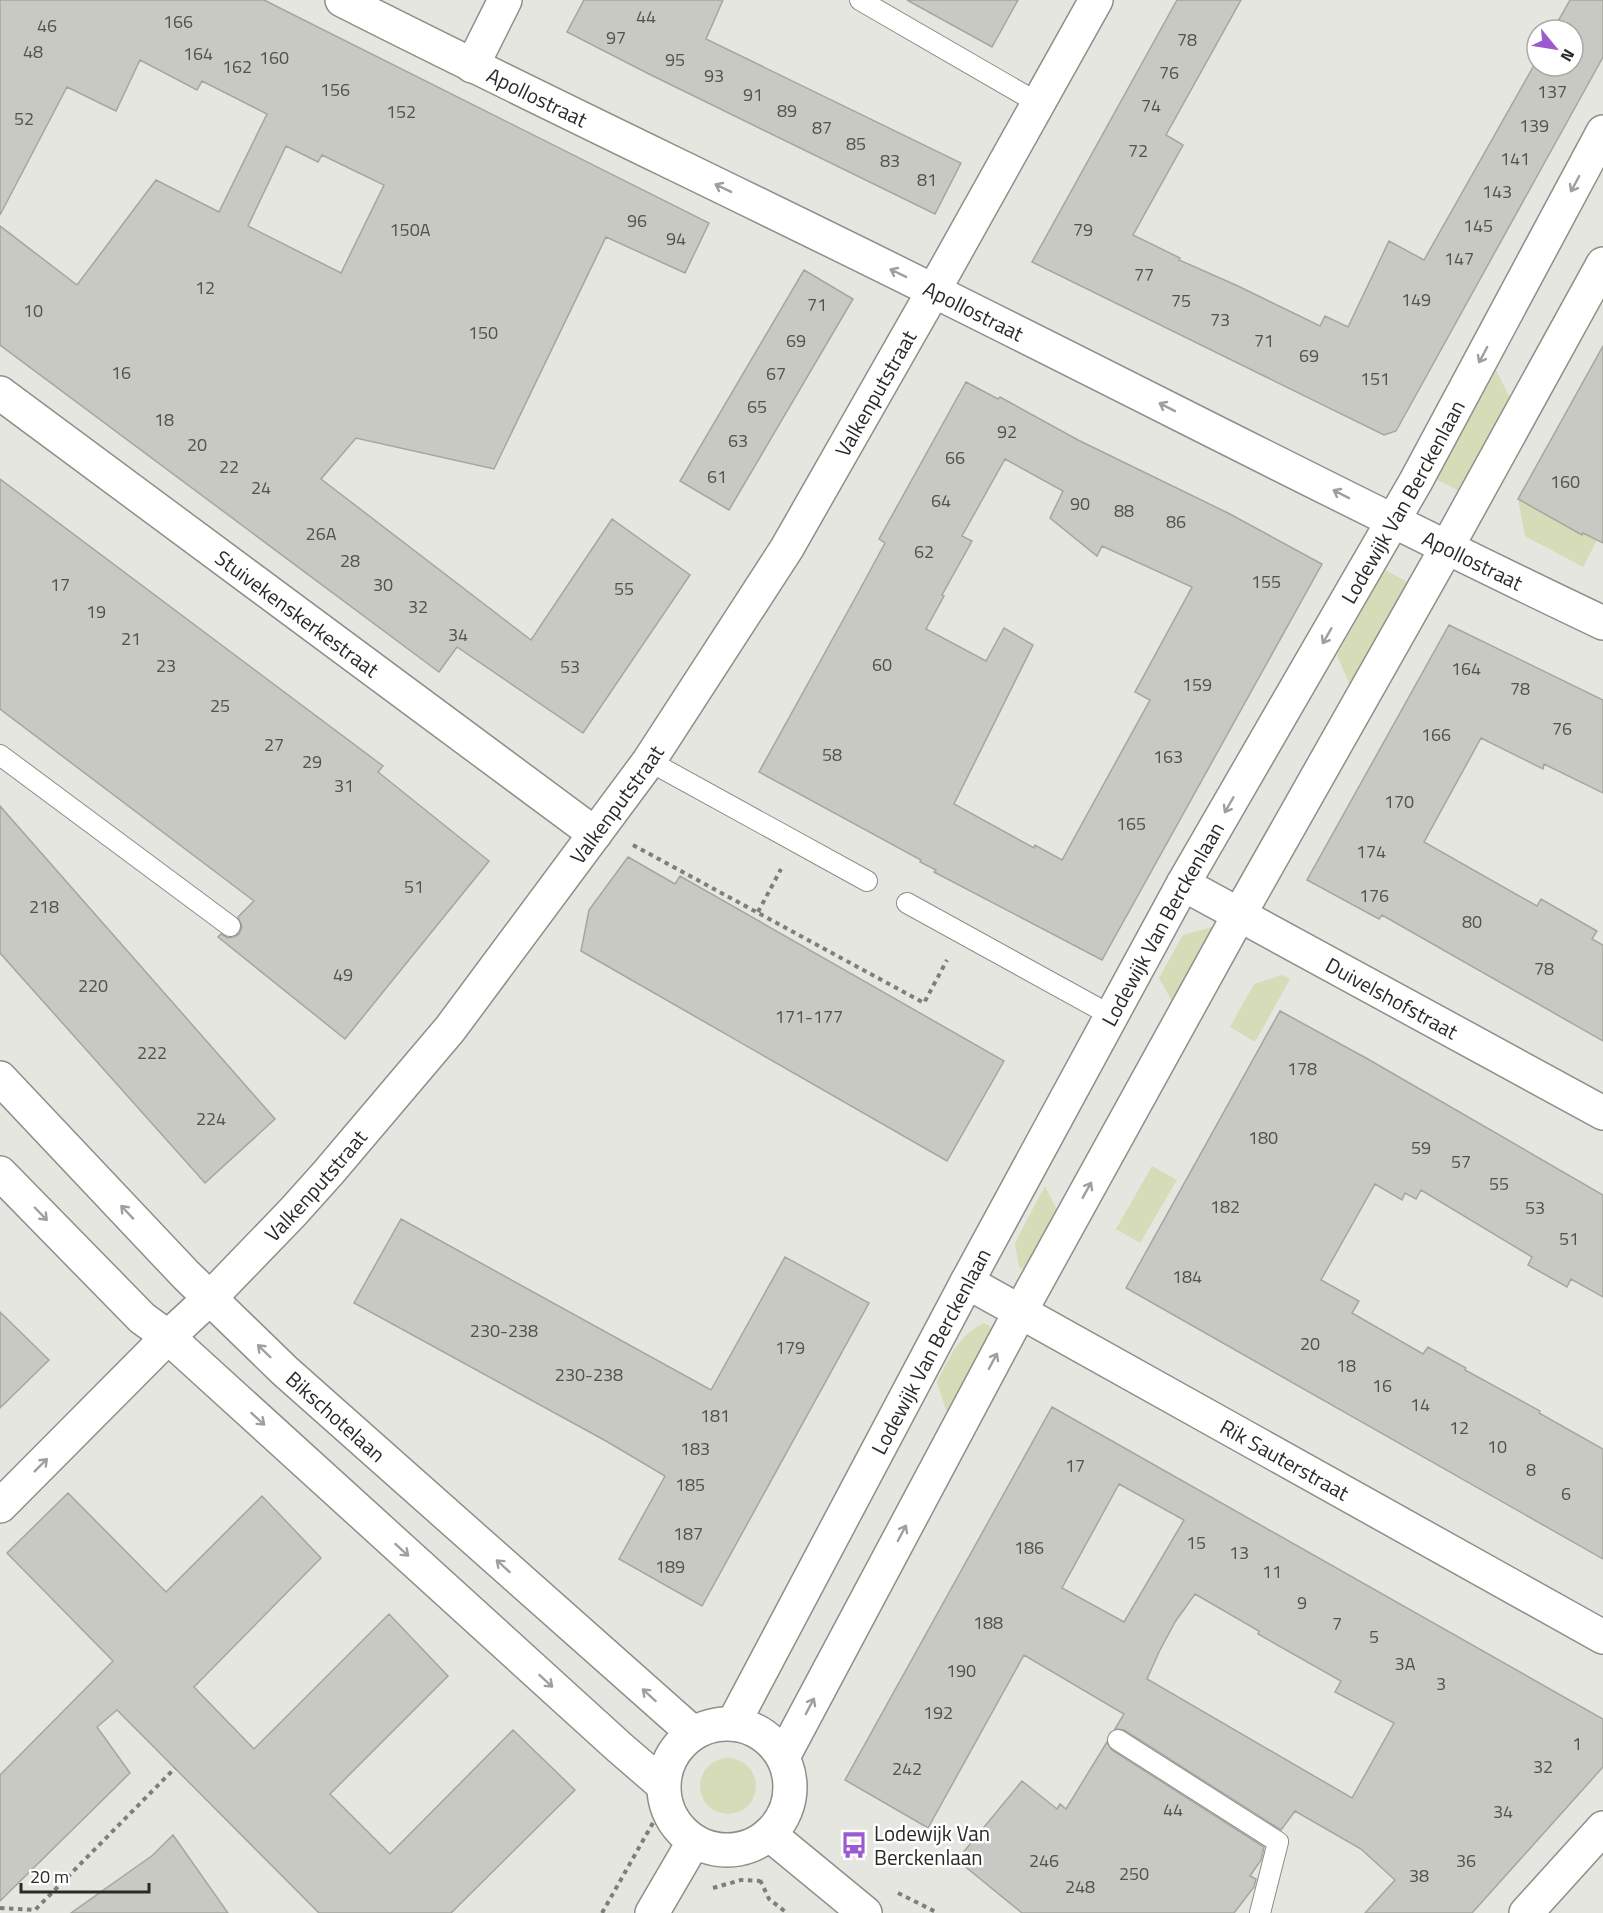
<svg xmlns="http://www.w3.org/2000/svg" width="1603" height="1913" font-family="'Titillium Web',sans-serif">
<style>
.green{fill:#d5dcb7}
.building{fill:#c8c9c2;stroke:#a5a69f;stroke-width:1.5;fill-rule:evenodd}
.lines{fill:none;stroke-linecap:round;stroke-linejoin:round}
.lane-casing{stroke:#8d8f88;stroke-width:22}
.street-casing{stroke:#8d8f88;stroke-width:36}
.path{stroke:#7f7f7a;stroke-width:4;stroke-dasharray:4.5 4.5;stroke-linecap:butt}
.lane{stroke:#fff;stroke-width:20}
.street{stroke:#fff;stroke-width:33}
.oneway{stroke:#9f9f9e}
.labels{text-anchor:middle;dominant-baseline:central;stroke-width:5;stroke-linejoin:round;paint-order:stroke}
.number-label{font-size:18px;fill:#52524e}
.street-label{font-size:21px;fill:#2a2a27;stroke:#fff}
.poi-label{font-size:21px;fill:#2a2a27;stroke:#fff;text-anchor:start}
</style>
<rect width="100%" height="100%" fill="#e5e6df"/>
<path class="green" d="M 1496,370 L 1511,400 L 1459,491 L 1436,479 Z
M 1518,499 L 1581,535 L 1583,533 L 1597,540 L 1583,567 L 1525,536 Z
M 1385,570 L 1408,582 L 1350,686 L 1337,655 Z
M 1212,927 L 1213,935 L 1174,1005 L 1159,978 L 1183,935 Z
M 1282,975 L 1290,979 L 1255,1042 L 1230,1027 L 1254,984 Z
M 1152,1166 L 1177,1180 L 1140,1243 L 1116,1229 Z
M 1045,1186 L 1058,1212 L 1025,1270 L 1019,1267 L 1015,1244 L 1019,1235 Z
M 984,1323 L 990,1326 L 991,1333 L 948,1416 L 937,1382 C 949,1359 959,1334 984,1323 Z
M700 1786a28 28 0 1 1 56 0a28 28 0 1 1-56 0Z"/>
<path class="building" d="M 0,0 L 264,0 L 709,223 L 685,273 L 606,237 L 494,469 L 356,438 L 321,479 L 531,640 L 612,519 L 690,575 L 583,733 L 457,647 L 439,672 L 0,345 L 0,226 L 77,285 L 156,180 L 219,212 L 267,114 L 202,81 L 197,90 L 140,60 L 116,111 L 67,87 L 0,215 ZM 286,146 L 318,162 L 322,155 L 384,185 L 341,273 L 248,226 Z
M 584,0 L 723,0 L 706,39 L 961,163 L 935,214 L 649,74 L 567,32 Z
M 907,0 L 1018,0 L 992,47 Z
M 1177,0 L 1241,0 L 1166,135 L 1183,145 L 1133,235 L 1180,258 L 1179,260 L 1238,286 L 1320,326 L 1325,316 L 1348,327 L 1389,241 L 1424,260 L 1537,60 L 1537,66 L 1573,66 L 1573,30 L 1553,30 L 1570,0 L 1603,0 L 1603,57 L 1396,431 L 1384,435 L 1032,262 Z
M 804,270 L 853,299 L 729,510 L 680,481 Z
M 1603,346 L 1603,543 L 1583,533 L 1582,535 L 1518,499 Z
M 966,382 L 998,399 L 1000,397 L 1078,440 L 1228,513 L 1322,564 L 1102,960 L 934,872 L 936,870 L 920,862 L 921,860 L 759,772 L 858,593 L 885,543 L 879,539 ZM 1005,459 L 1063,491 L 1050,518 L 1097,556 L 1102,546 L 1192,587 L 1135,692 L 1150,700 L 1062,860 L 1035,845 L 1034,848 L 954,804 L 1033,645 L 1004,628 L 986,661 L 926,629 L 944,596 L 942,595 L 972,541 L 962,536 Z
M 0,479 L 383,766 L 378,772 L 489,861 L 345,1039 L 218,937 L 221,934 L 228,938 L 234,937 L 239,934 L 242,927 L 238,917 L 254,901 L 0,709 Z
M 1449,625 L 1603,700 L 1603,793 L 1544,764 L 1543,769 L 1481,738 L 1424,842 L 1537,906 L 1541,899 L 1597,931 L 1592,939 L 1603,945 L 1603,1041 L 1382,915 L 1379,919 L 1307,880 Z
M 0,806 L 275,1119 L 205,1183 L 0,953 Z
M 628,857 L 675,884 L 680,876 L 1004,1061 L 947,1161 L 581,951 L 589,910 Z
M 1280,1011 L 1366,1058 L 1603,1195 L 1603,1297 L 1571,1279 L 1567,1287 L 1528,1265 L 1532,1257 L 1421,1190 L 1416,1199 L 1405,1193 L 1402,1200 L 1375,1184 L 1321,1280 L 1359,1301 L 1352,1313 L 1423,1354 L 1428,1347 L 1466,1368 L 1465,1370 L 1540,1411 L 1539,1413 L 1603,1449 L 1603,1559 L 1126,1288 Z
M 401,1219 L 711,1390 L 785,1257 L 869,1303 L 702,1606 L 619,1559 L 665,1476 L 606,1441 L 354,1303 Z
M 0,1312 L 49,1360 L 0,1408 Z
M 1052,1407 L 1603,1719 L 1603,1767 L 1472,1913 L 1365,1913 L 1395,1880 L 1361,1849 L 1295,1811 L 1281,1830 L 1124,1730 L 1115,1729 L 1124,1714 L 1024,1655 L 928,1828 L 845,1780 ZM 1119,1484 L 1184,1520 L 1124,1622 L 1062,1588 ZM 1195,1594 L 1259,1631 L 1258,1634 L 1341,1681 L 1335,1692 L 1394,1723 L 1352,1798 L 1147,1679 L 1159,1652 L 1175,1622 Z
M 68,1493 L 166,1592 L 262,1496 L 321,1558 L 194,1687 L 254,1749 L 389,1614 L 448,1676 L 330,1794 L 390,1854 L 513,1730 L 575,1790 L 451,1913 L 319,1913 L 117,1710 L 97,1727 L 130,1773 L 0,1901 L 0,1775 L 113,1661 L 7,1553 Z
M 1107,1742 L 1112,1750 L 1264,1847 L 1261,1860 L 1250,1876 L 1256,1879 L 1254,1887 L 1234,1913 L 1022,1913 L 957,1860 L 1022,1781 L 1057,1809 L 1060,1804 L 1066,1809 Z
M 173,1835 L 228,1913 L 71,1913 L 153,1855 Z"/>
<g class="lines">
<defs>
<path id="lane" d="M 860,0 L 1038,103
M 0,755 L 230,926
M 649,761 L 867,881
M 907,903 L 1112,1016
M 1118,1740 L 1278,1842 L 1260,1913"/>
<g id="street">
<path id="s1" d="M 342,0 C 539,100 740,194 938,293 C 1160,403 1379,517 1603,623"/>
<path d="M 472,66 L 505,0"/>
<path id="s2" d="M 0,393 L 595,834"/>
<path id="s3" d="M 1183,884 L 1603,1113"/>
<path id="s4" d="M 0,1078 L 186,1275 L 285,1371 L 693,1733"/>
<path d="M 0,1173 L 142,1318 L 168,1337 L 619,1747 L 663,1785"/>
<path id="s5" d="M 967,1282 L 1603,1637"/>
<path id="s6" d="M 0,1506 L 168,1337 L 210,1298 L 293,1212 L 328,1173 L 450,1029 L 649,761 L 787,548 L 934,290 L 1096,0"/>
<path id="s7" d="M 733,1724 L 967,1282 L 1183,884 L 1416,481 L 1603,132"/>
<circle cx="727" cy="1787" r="63"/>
<path d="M 783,1757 L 1020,1312 L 1239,915 L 1446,549 L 1603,264"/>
<path d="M 769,1834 L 865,1913"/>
<path d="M 652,1913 L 694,1841"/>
<path d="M 1526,1913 L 1603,1828"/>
</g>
</defs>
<use href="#lane" class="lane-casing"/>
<use href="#street" class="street-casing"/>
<path class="path" d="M 633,845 L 924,1003 L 947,960
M 758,912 L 781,869
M 760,1880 L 769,1899 L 787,1913
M 713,1888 L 741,1880 L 760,1881
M 898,1893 L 938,1913
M 0,1908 L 35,1910 L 175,1768
M 602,1913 L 654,1821"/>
<use href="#lane" class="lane"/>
<use href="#street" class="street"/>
</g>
<defs><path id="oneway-shaft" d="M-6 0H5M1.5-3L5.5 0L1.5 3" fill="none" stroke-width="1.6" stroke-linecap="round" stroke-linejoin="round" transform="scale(1.5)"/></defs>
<g class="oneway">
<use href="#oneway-shaft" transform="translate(1575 184) rotate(118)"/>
<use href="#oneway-shaft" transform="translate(723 188) rotate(-154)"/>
<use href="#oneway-shaft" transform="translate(898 273) rotate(-154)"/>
<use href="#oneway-shaft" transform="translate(1483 355) rotate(118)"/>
<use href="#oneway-shaft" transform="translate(1167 407) rotate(-153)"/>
<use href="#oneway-shaft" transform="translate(1341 494) rotate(-153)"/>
<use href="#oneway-shaft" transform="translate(1327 636) rotate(120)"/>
<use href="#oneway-shaft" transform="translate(1229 805) rotate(120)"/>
<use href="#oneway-shaft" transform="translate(1087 1190) rotate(-61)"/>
<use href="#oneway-shaft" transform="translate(127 1212) rotate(-133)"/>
<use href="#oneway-shaft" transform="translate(41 1214) rotate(46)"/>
<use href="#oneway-shaft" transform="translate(264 1351) rotate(-136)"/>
<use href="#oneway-shaft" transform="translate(993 1361) rotate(-62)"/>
<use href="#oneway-shaft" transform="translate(258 1419) rotate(42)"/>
<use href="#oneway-shaft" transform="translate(41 1465) rotate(-45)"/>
<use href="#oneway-shaft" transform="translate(902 1533) rotate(-62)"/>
<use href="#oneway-shaft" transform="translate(402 1550) rotate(42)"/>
<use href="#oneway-shaft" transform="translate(503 1566) rotate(-138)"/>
<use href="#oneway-shaft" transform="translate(546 1681) rotate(42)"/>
<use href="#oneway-shaft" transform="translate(649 1695) rotate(-138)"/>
<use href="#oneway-shaft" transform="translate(810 1706) rotate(-62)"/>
</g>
<defs>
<symbol id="bus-bare" viewBox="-9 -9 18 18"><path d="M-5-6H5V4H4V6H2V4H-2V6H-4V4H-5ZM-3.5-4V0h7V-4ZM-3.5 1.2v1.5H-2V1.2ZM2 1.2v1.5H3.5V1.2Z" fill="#9c5ad0" stroke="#fff" stroke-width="2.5" paint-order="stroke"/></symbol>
</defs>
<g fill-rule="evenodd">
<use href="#bus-bare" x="835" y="1826" width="38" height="38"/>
</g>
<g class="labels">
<g class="number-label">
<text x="646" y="16">44</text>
<text x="178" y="21">166</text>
<text x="47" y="25">46</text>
<text x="616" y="37">97</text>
<text x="1187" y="39">78</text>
<text x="33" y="51">48</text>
<text x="198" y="53">164</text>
<text x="274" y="57">160</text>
<text x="675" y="59">95</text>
<text x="237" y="66">162</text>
<text x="1169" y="72">76</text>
<text x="714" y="75">93</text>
<text x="335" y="89">156</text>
<text x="1552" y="91">137</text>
<text x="753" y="94">91</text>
<text x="1151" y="105">74</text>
<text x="787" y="110">89</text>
<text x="401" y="111">152</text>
<text x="24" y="118">52</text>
<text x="1534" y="125">139</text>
<text x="822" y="127">87</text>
<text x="856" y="143">85</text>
<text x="1138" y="150">72</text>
<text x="1515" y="158">141</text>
<text x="890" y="160">83</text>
<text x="927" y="179">81</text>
<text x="1497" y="191">143</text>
<text x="637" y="220">96</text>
<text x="1478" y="225">145</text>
<text x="410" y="229">150A</text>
<text x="1083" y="229">79</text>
<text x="676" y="238">94</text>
<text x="1459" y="258">147</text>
<text x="1144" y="274">77</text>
<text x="205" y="287">12</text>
<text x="1416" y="299">149</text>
<text x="1181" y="300">75</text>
<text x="817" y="304">71</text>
<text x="33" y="310">10</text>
<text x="1220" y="319">73</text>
<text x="483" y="332">150</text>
<text x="796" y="340">69</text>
<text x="1264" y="340">71</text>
<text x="1309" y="355">69</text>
<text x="121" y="372">16</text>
<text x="776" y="373">67</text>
<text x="1375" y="378">151</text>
<text x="757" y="406">65</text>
<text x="164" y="419">18</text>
<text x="1007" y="431">92</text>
<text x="738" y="440">63</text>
<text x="197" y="444">20</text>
<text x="955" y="457">66</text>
<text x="229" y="466">22</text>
<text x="717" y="476">61</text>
<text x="1565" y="481">160</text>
<text x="261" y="487">24</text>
<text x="941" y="500">64</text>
<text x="1080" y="503">90</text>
<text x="1124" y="510">88</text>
<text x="1176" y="521">86</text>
<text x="321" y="533">26A</text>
<text x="924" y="551">62</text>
<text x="350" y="560">28</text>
<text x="1266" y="581">155</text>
<text x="60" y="584">17</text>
<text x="383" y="584">30</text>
<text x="624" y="588">55</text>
<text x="418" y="606">32</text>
<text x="96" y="611">19</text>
<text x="458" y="634">34</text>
<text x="131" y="638">21</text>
<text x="882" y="664">60</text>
<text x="166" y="665">23</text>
<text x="570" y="666">53</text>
<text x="1466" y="668">164</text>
<text x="1197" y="684">159</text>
<text x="1520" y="688">78</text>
<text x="220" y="705">25</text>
<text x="1562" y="728">76</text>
<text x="1436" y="734">166</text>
<text x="274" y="744">27</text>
<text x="832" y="754">58</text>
<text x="1168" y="756">163</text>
<text x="312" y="761">29</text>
<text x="344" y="785">31</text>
<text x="1399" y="801">170</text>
<text x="1131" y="823">165</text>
<text x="1371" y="851">174</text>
<text x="414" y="886">51</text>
<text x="1374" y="895">176</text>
<text x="44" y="906">218</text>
<text x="1472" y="921">80</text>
<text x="1544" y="968">78</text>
<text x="343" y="974">49</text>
<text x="93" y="985">220</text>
<text x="809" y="1016">171-177</text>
<text x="152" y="1052">222</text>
<text x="1302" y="1068">178</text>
<text x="211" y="1118">224</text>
<text x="1263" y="1137">180</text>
<text x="1421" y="1147">59</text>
<text x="1461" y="1161">57</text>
<text x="1499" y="1183">55</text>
<text x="1225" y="1206">182</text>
<text x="1535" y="1207">53</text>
<text x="1569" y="1238">51</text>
<text x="1187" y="1276">184</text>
<text x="504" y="1330">230-238</text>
<text x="1310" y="1343">20</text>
<text x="790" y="1347">179</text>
<text x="1346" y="1365">18</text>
<text x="589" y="1374">230-238</text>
<text x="1382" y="1385">16</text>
<text x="1420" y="1404">14</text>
<text x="715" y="1415">181</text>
<text x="1459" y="1427">12</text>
<text x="1497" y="1446">10</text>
<text x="695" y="1448">183</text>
<text x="1075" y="1465">17</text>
<text x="1531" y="1469">8</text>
<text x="690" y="1484">185</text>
<text x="1566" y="1493">6</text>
<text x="688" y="1533">187</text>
<text x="1196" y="1542">15</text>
<text x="1029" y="1547">186</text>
<text x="1239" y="1552">13</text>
<text x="670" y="1566">189</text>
<text x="1272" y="1571">11</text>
<text x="1302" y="1602">9</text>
<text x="988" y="1622">188</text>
<text x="1337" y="1623">7</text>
<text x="1374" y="1636">5</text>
<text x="1405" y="1663">3A</text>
<text x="961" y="1670">190</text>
<text x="1441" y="1683">3</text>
<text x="938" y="1712">192</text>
<text x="1577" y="1743">1</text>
<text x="1543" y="1766">32</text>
<text x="907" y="1768">242</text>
<text x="1173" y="1809">44</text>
<text x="1503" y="1811">34</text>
<text x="1044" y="1860">246</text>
<text x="1466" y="1860">36</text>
<text x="1134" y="1873">250</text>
<text x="1419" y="1875">38</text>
<text x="1080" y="1886">248</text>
</g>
<g class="street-label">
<text stroke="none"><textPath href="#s1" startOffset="218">Apollostraat</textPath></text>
<text stroke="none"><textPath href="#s1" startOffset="704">Apollostraat</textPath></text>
<text stroke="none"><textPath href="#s6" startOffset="1422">Valkenputstraat</textPath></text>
<text stroke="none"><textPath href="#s7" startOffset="1394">Lodewijk Van Berckenlaan</textPath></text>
<text stroke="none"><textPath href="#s1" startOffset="1262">Apollostraat</textPath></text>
<text stroke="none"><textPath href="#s2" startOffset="370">Stuivekenskerkestraat</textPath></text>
<text stroke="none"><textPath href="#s6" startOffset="936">Valkenputstraat</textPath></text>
<text stroke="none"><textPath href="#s7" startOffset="908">Lodewijk Van Berckenlaan</textPath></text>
<text stroke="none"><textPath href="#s3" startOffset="238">Duivelshofstraat</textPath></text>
<text stroke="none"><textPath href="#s6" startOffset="450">Valkenputstraat</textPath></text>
<text stroke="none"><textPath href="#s7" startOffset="422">Lodewijk Van Berckenlaan</textPath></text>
<text stroke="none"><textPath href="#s4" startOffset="477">Bikschotelaan</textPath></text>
<text stroke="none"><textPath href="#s5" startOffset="364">Rik Sauterstraat</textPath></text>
</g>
<g class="poi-label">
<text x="874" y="1833">Lodewijk Van<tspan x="874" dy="24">Berckenlaan</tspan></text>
</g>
</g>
<g transform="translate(1555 48) rotate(120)"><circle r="28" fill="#ffffff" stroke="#aaaaa9" stroke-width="1.5"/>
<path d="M0-4.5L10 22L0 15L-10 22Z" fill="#9c5ad0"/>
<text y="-9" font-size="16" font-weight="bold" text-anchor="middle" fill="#2a2a27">N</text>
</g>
<path d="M21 1883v9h128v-9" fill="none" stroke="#2a2a27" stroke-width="3"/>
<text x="30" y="1883" font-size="18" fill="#2a2a27" stroke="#ffffff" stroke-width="4.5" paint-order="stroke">20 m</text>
</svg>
